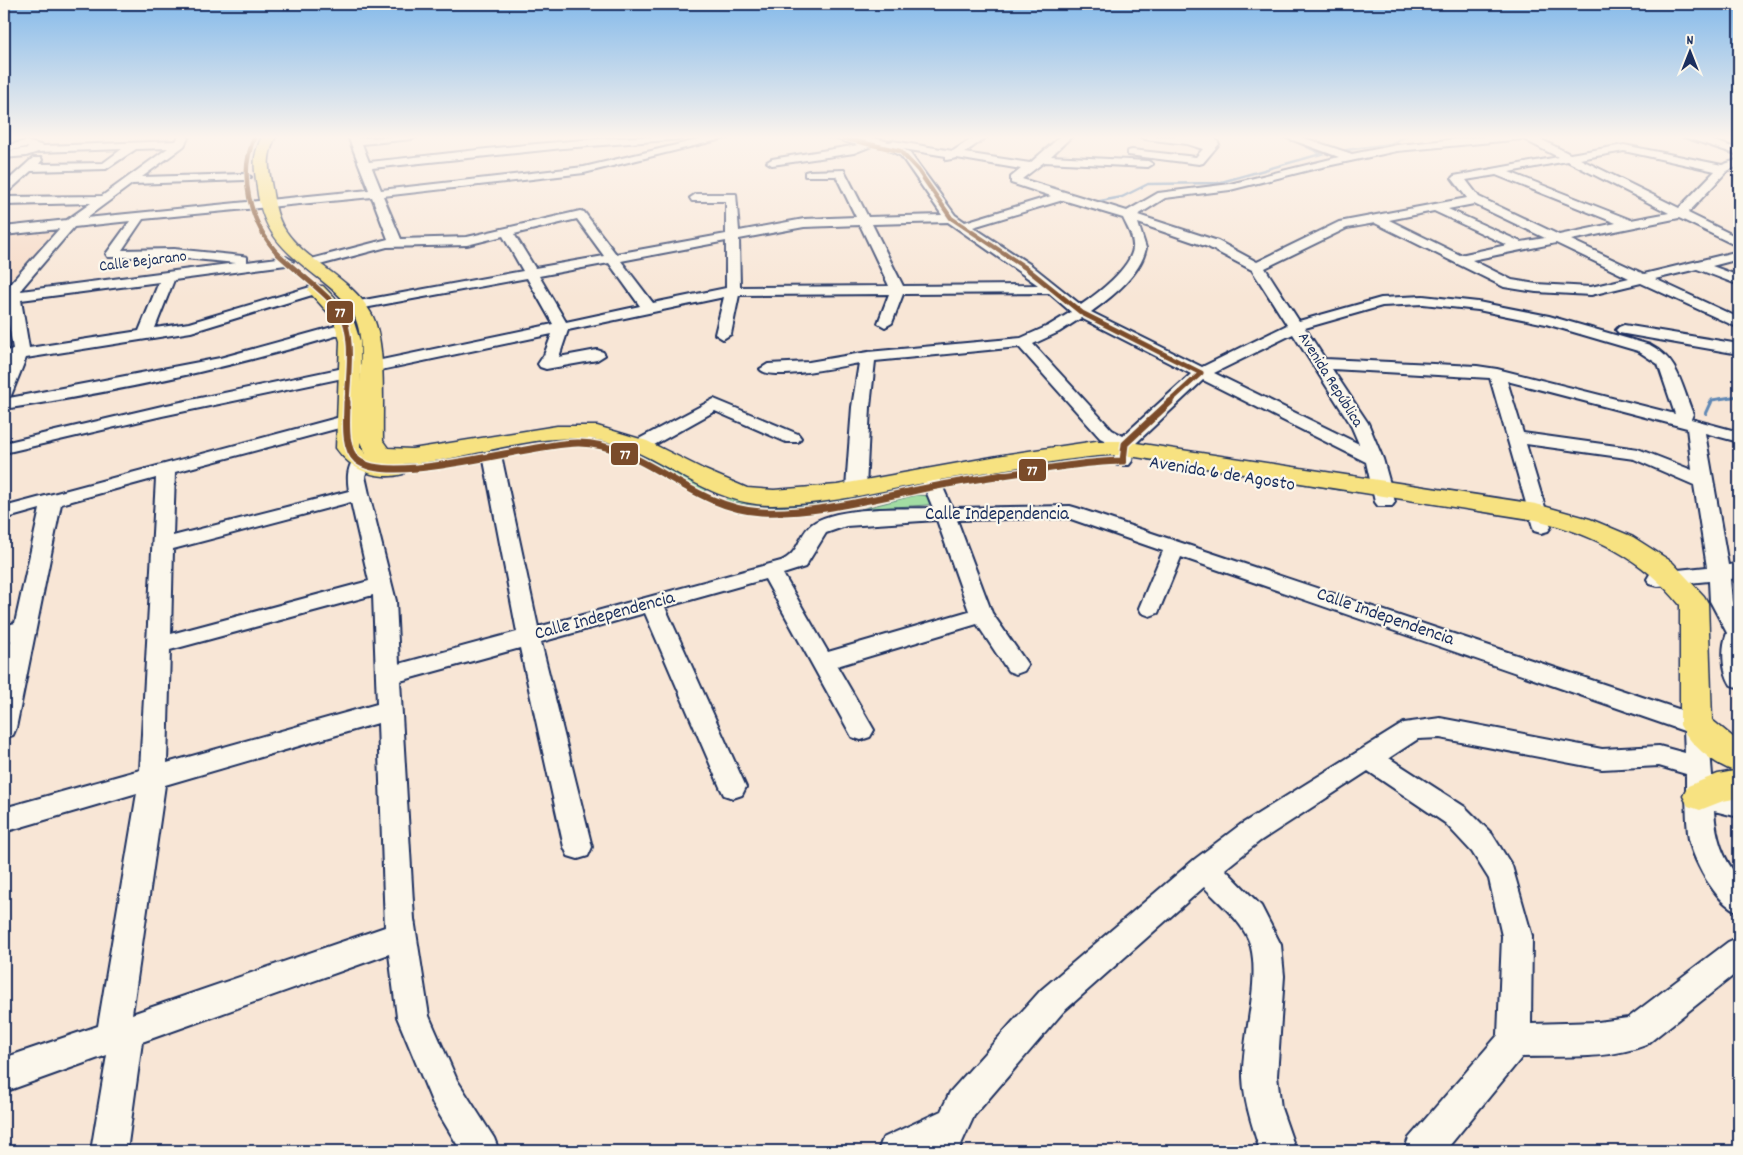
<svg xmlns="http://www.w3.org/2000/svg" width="1743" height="1155" font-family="Dekko,sans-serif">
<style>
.built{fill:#f6dac6}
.green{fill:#a2dda3;stroke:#5e8680}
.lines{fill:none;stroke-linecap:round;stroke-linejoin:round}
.stream-far2{stroke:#6188b4;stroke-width:2.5}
.stream-far1{stroke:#6188b4;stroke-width:3}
.stream{stroke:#6188b4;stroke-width:4}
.minor-casing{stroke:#1b2f5e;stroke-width:4}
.highway-casing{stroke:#1b2f5e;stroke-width:3}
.minor{fill:#fbf7ec;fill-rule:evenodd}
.highway{fill:#f7e281;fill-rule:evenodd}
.bus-1-far2-casing{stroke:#fbf7ec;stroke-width:6}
.bus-1-far1-casing{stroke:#fbf7ec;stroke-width:8}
.bus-1-casing{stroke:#fbf7ec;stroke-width:10}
.bus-1-far2{stroke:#7a4b2a;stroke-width:4.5}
.bus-1-far1{stroke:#7a4b2a;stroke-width:5}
.bus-1{stroke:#7a4b2a;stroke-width:7}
.labels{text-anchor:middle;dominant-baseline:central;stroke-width:4.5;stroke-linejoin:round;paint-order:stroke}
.far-street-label{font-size:16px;fill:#1b2f5e;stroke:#fbf7ec}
.street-label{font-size:19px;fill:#1b2f5e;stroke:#fbf7ec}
.line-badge{stroke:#fbf7ec;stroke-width:2}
.badge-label{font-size:14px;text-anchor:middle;font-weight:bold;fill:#fff}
</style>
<rect width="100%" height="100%" fill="#f8e6d6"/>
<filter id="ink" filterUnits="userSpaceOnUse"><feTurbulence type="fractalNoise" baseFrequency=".02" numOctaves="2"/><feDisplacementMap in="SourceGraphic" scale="10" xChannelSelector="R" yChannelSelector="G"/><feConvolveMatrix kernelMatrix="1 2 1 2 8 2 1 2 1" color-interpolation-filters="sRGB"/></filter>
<g filter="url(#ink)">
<path class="built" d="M 56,230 L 4,287 L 4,236 Z"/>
<path class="green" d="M 610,439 L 620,441 L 709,488 L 704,492 L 624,449 L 606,443 Z
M 1097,452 L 1100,457 L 952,480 L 949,475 Z
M 1148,455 L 1357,488 L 1358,493 L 1147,460 Z
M 907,483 L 910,487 C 848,499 788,516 725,500 L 730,496 Z
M 917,495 L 929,496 L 932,503 L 927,505 L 861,509 Z"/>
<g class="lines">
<path class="stream-far2" d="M 1277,136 L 1295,141 L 1320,153
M 1339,151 L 1390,144 L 1406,136
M 1095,202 L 1122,197 L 1148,184 L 1218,183 L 1328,152"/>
<path class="stream-far1" d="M 1710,403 L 1712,400 L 1739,396"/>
<path class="stream" d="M 1706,413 L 1711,402"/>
<defs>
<path id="minor" d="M 179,136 L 189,136 L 184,146 L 142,177 L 245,174 L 251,177 L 245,180 L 132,184 L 86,218 L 369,190 L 348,136 L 358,136 L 359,138 L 417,136 L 412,139 L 362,144 L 369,162 C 474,151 580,136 686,136 L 681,139 L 563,148 L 372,168 L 381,190 L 584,167 L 714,136 L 734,136 L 584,173 L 383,196 L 401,239 L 467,237 L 580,211 L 584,212 L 616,254 L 726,234 L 726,201 L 692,201 L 690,198 L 696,194 L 736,194 L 739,231 L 804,219 L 856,217 L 836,176 L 805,176 L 805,172 L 809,171 L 844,170 L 868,217 L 942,215 L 901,156 L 877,144 L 854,153 L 772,165 L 767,162 L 772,159 L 858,145 L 827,136 L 867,136 L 889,142 L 893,141 L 953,151 L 976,136 L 988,136 L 964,153 L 1030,163 L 1061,136 L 1072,136 L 1051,156 L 1148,161 L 1153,164 L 1148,167 L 1044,162 L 1022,179 L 1127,211 L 1158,193 L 1230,184 L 1339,157 L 1282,136 L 1298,136 L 1352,154 L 1397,145 L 1489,136 L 1534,136 L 1570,154 L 1624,145 L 1722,165 L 1739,159 L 1739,166 L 1727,171 L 1688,213 L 1739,238 L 1739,247 L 1679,218 L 1571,240 L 1644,274 L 1739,251 L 1739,259 L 1712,266 L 1739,276 L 1739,285 L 1697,269 L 1655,279 L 1739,318 L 1739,328 L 1641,283 L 1591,295 L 1536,292 L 1504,287 L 1375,223 L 1347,228 L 1265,268 L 1299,321 L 1381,298 L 1423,296 L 1478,302 L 1549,316 L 1650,345 C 1679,360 1681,385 1693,414 L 1691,419 L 1739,432 L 1739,442 L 1705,433 L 1728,565 L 1739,564 L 1739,578 L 1730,579 L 1732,601 L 1739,614 L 1739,688 L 1731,685 C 1722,671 1721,648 1727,633 L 1710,601 L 1709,581 L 1658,586 L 1650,584 L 1647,579 L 1650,574 L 1658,572 L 1707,567 L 1694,485 L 1634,459 L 1526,444 L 1551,527 L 1548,531 L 1541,533 L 1534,531 L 1490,378 L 1332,369 L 1368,423 L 1383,459 L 1395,502 L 1392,506 L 1378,506 L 1375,502 L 1366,462 L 1203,380 L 1134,445 L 1132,461 L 1129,465 L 1117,465 L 1114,461 L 1116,446 L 1100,438 L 1019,347 L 875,361 L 870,407 L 866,488 L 863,492 L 849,492 L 846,488 L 852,407 L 859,363 C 843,366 769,382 760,369 L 768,364 L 809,362 L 868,352 L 1021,338 L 1048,326 L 1071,312 L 1049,293 L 903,294 L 892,323 L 885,327 L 878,323 L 889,294 L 739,295 L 731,334 L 723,339 L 715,334 L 724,297 L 568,330 L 559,357 L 597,350 L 603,352 L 605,355 L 597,360 L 546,369 L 540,367 L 538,364 L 544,355 L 552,334 L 162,416 L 4,453 L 4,443 L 162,406 L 553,324 L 527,278 L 337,313 L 332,312 L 330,309 L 332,306 L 337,305 L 523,271 L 503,236 L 467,245 L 387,247 L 312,267 L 307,266 L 305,263 L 307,260 L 388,239 L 372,197 L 143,219 L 122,250 L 174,249 L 242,256 L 247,257 L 247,262 L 286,257 L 293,261 L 286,265 L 174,280 L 155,328 L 189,323 L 317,285 L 324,289 L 322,292 L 191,332 L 26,358 L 12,393 L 10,397 L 4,398 L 4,373 L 9,360 L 4,360 L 4,352 L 13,349 L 4,294 L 7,293 L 10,284 L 59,229 L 4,235 L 4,227 L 67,220 L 91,203 L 4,205 L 4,197 L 102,196 L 168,148 L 136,149 L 106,169 L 31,171 L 8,192 L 4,193 L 4,184 L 33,158 L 41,158 L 42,160 L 39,164 L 103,163 L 122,149 L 38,152 L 26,156 L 4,158 L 4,146 L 26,141 L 44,146 L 176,141 ZM 1523,139 L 1558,157 L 1454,176 L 1452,178 L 1467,198 L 1339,222 L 1257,262 L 1218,241 L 1138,215 L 1165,198 L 1230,190 L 1313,169 L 1397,151 ZM 26,147 L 29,148 L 7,151 ZM 903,149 L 946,156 L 946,160 L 957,158 L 1021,169 L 1011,177 L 1011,183 L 1051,196 L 965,222 L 955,215 L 909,152 ZM 1624,151 L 1715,171 L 1679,208 L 1580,159 ZM 1567,161 L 1669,213 L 1631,220 L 1509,172 ZM 1496,175 L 1616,223 L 1559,235 L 1479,197 L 1466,180 ZM 1063,200 L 1123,218 C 1127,227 1134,237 1133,248 C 1131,268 1097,294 1081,305 L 1031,265 L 973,227 ZM 1474,204 L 1545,238 L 1521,242 L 1448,209 ZM 1434,211 L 1507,245 L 1460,255 L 1389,220 ZM 577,219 L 604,256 L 535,268 L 514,234 ZM 130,221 L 106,254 L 108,257 L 174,257 L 236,263 L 21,291 L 22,288 L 74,227 ZM 948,222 L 1038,285 L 903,286 L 872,224 ZM 1138,223 L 1208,247 L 1252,270 L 1287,325 L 1202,367 L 1091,312 C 1112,297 1141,274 1146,248 ZM 860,225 L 889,286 L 740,287 L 739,239 L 804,227 ZM 726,241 L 726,288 L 653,303 L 621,261 ZM 1556,243 L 1629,278 L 1591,287 L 1536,284 L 1512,280 L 1472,260 ZM 609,263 L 640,306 L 566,322 L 539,276 ZM 159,282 L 139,331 L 29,348 L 21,300 ZM 1423,304 L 1478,310 L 1546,324 L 1638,351 L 1658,364 L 1675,414 L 1497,369 L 1477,366 L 1325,359 L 1305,328 L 1382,306 ZM 1081,318 L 1191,374 L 1123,436 L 1112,430 L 1033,344 L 1059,332 ZM 1293,334 L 1350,423 L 1359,444 L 1214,373 ZM 1507,381 L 1687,428 L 1692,470 L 1638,449 L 1523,433 Z
M 1140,136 L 1208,136 L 1215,138 L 1219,144 L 1203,163 L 1199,164 L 1128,155 L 1128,151 L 1132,150 L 1196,157 L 1203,149 L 1187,144 L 1145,139 Z
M 1681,136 L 1698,136 L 1739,149 L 1739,155 Z
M 347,323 L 352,325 L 355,328 L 352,331 C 239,366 121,391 4,409 L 4,399 L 220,358 Z
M 1624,325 L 1739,344 L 1739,354 L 1619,333 L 1616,330 L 1619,327 Z
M 714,399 L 798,434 L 801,438 L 798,442 L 786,442 L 715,411 L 647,449 L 635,449 L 632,445 L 635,441 Z
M 348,415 L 354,416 L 357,420 L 354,424 L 175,472 L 173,536 L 349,491 C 347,478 347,469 354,458 L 368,458 L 370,462 L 365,476 L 369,494 L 396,601 L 399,664 L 517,632 L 483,455 L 486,451 L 498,451 L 501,455 L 538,627 L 781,561 C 800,553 798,535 812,524 C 836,506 903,509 933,508 L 919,474 L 921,470 L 935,470 L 937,474 L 952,508 L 1070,506 L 1077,508 L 1705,718 L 1708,725 L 1713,788 L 1739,795 L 1739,817 L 1714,811 C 1716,837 1722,858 1739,878 L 1739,912 C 1716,904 1691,858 1688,833 C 1686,814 1686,793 1686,774 L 1659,766 L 1602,769 L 1440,738 L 1418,739 L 1389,758 L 1465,807 L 1492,834 L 1512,866 L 1532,936 L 1531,1024 L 1598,1022 L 1628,1018 L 1728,942 L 1739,937 L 1739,971 L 1646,1045 C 1608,1060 1562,1056 1522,1057 L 1445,1151 L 1404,1151 L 1409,1138 L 1498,1035 L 1502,936 L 1489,879 L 1472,852 L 1445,823 L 1368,771 L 1260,841 L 1225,869 L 1261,906 L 1281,945 L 1284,976 L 1277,1076 L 1281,1108 L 1296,1151 L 1260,1151 C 1253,1127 1244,1103 1243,1077 C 1242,1038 1260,984 1251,947 C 1245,923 1220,904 1204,887 L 1063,1012 L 974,1116 L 958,1151 L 878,1151 L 883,1138 L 941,1111 L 950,1092 L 1041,990 L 1195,859 L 1240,825 L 1404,723 L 1440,718 L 1602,749 L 1659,746 L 1685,753 L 1684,731 L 1181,557 L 1158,613 L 1150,616 L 1142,613 L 1139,608 L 1163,551 L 1068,518 L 957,520 L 992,613 L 1028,665 L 1024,671 L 1016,674 L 1008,671 L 977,624 L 837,666 L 874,730 L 870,737 L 861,740 L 852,737 L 765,579 L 665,607 L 746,787 L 742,795 L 733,798 L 724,795 L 720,787 L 645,613 L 541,642 L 592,847 L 588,856 L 578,859 L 568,856 L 564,847 L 520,648 L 400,681 L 414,919 L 429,1016 L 457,1080 L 494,1138 L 499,1151 L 461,1151 L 433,1104 L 397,1017 L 389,954 L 142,1042 L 127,1151 L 91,1151 L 107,1055 L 4,1092 L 4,1058 L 98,1026 L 137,793 L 4,832 L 4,808 L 140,770 L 156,478 L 61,504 L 16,728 L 13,735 L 4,738 L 4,673 L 11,640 L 4,642 L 4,626 L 15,623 L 40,509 L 4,519 L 4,507 ZM 351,502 L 369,581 L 171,634 L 173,549 ZM 937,520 L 969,611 L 828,652 L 783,574 L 805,567 L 826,533 L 846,526 ZM 373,595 L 377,704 L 167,763 L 170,650 ZM 378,723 L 385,927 L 132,1014 L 165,785 Z"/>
<path id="highway" d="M 262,136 L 276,136 C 266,158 268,165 272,188 C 274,200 276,214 282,225 C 303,262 350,275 371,313 C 387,340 382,408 383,441 L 388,448 L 412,449 L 557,426 L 597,426 L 647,441 L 705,470 L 747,488 L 774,490 L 837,485 L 1009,454 L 1096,441 L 1123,441 L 1536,504 L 1590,519 L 1633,537 L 1672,562 L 1704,596 L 1708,603 L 1712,720 L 1739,742 L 1739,798 L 1723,801 L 1700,810 L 1688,806 L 1683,796 L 1688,786 L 1718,774 L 1734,771 C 1713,764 1690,744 1680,725 L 1680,605 C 1643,558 1592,534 1536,520 L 1123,455 C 1090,455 1058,461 1026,466 C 985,472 943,479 903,487 C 859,496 817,505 772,505 C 704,505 659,449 597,440 C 531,431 467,462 402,464 L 407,469 L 403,474 C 377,481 351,470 336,448 L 340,341 L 333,318 L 311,294 L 308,290 L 311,286 L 323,286 L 352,316 L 360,341 L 360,383 C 360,360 364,336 354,315 C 348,303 336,292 326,284 C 289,254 263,238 257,188 C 254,165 252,158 262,136 ZM 360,442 L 366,454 L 360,447 Z"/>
</defs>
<use href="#minor" class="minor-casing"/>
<use href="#highway" class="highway-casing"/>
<use href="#minor" class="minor"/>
<use href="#highway" class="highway"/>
<defs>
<path id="bus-1-far2" d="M 255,136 C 237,175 250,223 278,254
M 833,136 L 900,151 L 918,170 L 951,218 L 1005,254"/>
<path id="bus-1-far1" d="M 277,253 C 294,270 327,293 340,311 C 355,333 348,378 347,403
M 1003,253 L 1026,268 L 1082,313 L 1201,373
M 1168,403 L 1201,373"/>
<path id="bus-1" d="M 347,402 C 347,418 343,448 357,460 C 390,488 533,442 579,443 C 644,444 691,508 761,512 C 810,514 860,502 908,492 C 951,482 995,476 1038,470 C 1067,466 1094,461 1123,461 L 1125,444 L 1170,402"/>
</defs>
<use href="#bus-1-far2" class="bus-1-far2-casing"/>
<use href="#bus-1-far1" class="bus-1-far1-casing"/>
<use href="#bus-1" class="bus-1-casing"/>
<use href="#bus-1-far2" class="bus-1-far2"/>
<use href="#bus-1-far1" class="bus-1-far1"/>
<use href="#bus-1" class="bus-1"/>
</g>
</g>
<linearGradient id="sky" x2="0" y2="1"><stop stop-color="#85baea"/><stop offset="0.46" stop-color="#fcf4ed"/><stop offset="1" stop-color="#fcf4ed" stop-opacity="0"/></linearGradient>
<rect width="1743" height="298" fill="url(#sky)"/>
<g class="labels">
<g class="far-street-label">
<text transform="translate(143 262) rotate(-7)">Calle Bejarano</text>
<text transform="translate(1330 380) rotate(58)">Avenida República</text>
</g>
<g class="street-label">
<text transform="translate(1222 475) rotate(9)">Avenida 6 de Agosto</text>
<text x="997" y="515">Calle Independencia</text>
<text transform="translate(605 617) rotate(-15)">Calle Independencia</text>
<text transform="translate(1385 618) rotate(19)">Calle Independencia</text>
</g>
</g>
<g class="line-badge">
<rect x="326" y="300" width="28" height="24" rx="5" fill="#7a4b2a"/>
<rect x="610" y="442" width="29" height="24" rx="5" fill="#7a4b2a"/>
<rect x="1018" y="458" width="29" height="24" rx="5" fill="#7a4b2a"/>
</g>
<g class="badge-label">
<text x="340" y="317">77</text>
<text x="625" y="459">77</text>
<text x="1032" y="475">77</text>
</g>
<rect width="1743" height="1155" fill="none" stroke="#fbf7ec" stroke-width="20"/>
<rect x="10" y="10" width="1723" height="1135" fill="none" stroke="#1b2f5e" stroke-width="2" filter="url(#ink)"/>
<g transform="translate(1690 52)" stroke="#fbf7ec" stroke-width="4" paint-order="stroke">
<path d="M0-4L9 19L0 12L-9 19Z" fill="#1b2f5e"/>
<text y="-8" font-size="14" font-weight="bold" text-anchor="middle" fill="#1b2f5e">N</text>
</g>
</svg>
